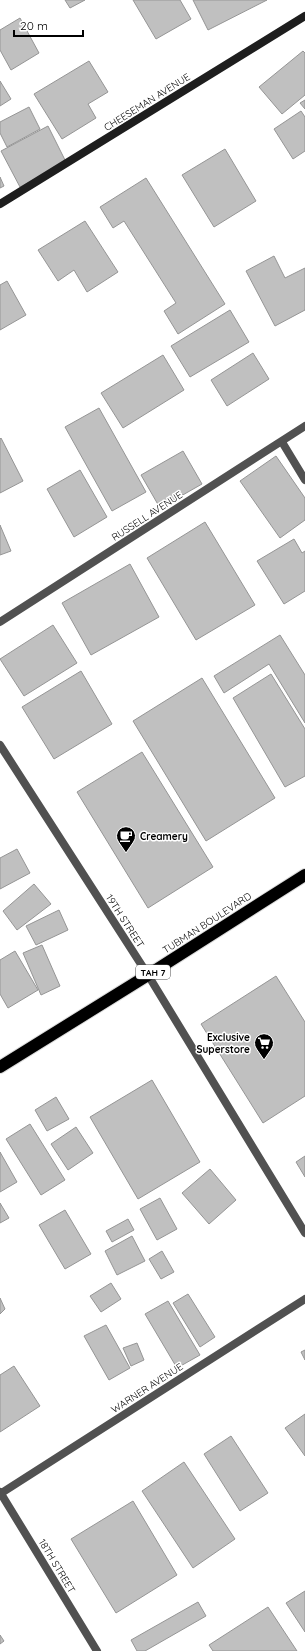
<svg xmlns="http://www.w3.org/2000/svg" width="305" height="1651" font-family="Quicksand,sans-serif">
<style>
.building{fill:#c0c0c0;stroke:#959595}
.lines{fill:none;stroke-linecap:round;stroke-linejoin:round}
.highway-casing{stroke:#dbdbdb;stroke-width:14}
.street{stroke:#515151;stroke-width:8}
.secondary{stroke:#1e1e1e;stroke-width:8}
.highway{stroke:#000;stroke-width:12}
.labels{text-anchor:middle;dominant-baseline:central;stroke-width:3;stroke-linejoin:round;paint-order:stroke}
.shield{fill:#fff;stroke:#4c4c4c;stroke-width:1}
.shield-label{font-size:9px;font-weight:bold;fill:#000}
.street-label{font-size:10px;fill:#000;stroke:#fff}
.poi-label{font-size:10px;font-weight:bold;fill:#000;stroke:#fff;text-anchor:start}
</style>
<rect width="100%" height="100%" fill="#fff"/>
<path class="building" d="M 65,0 L 85,0 L 70,8 Z
M 133,0 L 180,0 L 191,19 L 156,39 Z
M 193,0 L 267,0 L 208,30 Z
M 20,18 L 39,53 L 11,70 L 0,50 L 0,30 Z
M 303,51 L 305,53 L 305,95 L 282,114 L 259,87 Z
M 89,61 L 108,92 L 88,104 L 96,118 L 62,139 L 34,94 Z
M 0,81 L 11,99 L 0,106 Z
M 305,100 L 305,109 L 300,103 Z
M 29,107 L 40,129 L 7,147 L 0,133 L 0,122 Z
M 301,111 L 305,117 L 305,151 L 293,159 L 274,129 Z
M 48,126 L 66,162 L 20,187 L 1,151 Z
M 225,149 L 256,201 L 214,227 L 182,175 Z
M 0,177 L 4,186 L 0,188 Z
M 146,178 L 225,304 L 178,334 L 164,311 L 176,303 L 124,221 L 113,228 L 100,207 Z
M 85,221 L 118,272 L 87,292 L 74,270 L 58,281 L 38,250 Z
M 274,256 L 285,278 L 305,268 L 305,310 L 275,326 L 246,271 Z
M 7,281 L 26,315 L 0,330 L 0,285 Z
M 230,310 L 249,342 L 190,377 L 171,346 Z
M 253,353 L 269,379 L 227,406 L 211,380 Z
M 163,355 L 184,390 L 123,428 L 101,393 Z
M 99,408 L 146,492 L 112,511 L 65,427 Z
M 1,438 L 23,481 L 0,493 L 0,439 Z
M 183,451 L 202,484 L 160,508 L 141,475 Z
M 276,456 L 305,498 L 305,520 L 280,538 L 240,481 Z
M 80,470 L 107,517 L 74,537 L 47,489 Z
M 205,522 L 255,605 L 196,640 L 147,558 Z
M 0,525 L 11,551 L 0,555 Z
M 294,539 L 302,553 L 305,551 L 305,591 L 284,604 L 257,561 Z
M 130,564 L 159,617 L 91,655 L 62,603 Z
M 53,625 L 77,663 L 24,696 L 0,659 Z
M 280,635 L 305,675 L 305,723 L 269,664 L 224,693 L 214,676 Z
M 81,671 L 112,724 L 54,759 L 22,707 Z
M 271,674 L 305,729 L 305,776 L 285,787 L 233,698 Z
M 202,678 L 275,798 L 206,841 L 133,721 Z
M 142,752 L 213,867 L 148,908 L 77,792 Z
M 17,849 L 30,873 L 0,889 L 0,858 Z
M 34,884 L 51,904 L 17,930 L 3,911 Z
M 59,910 L 68,930 L 36,945 L 26,926 Z
M 42,945 L 60,986 L 41,995 L 23,953 Z
M 15,951 L 38,990 L 8,1008 L 0,994 L 0,960 Z
M 276,976 L 305,1022 L 305,1096 L 263,1123 L 201,1024 Z
M 152,1080 L 200,1162 L 138,1199 L 90,1117 Z
M 56,1097 L 69,1119 L 47,1131 L 35,1110 Z
M 30,1124 L 65,1180 L 41,1195 L 6,1139 Z
M 76,1127 L 93,1153 L 68,1170 L 51,1144 Z
M 0,1152 L 17,1182 L 0,1192 Z
M 305,1156 L 305,1177 L 296,1162 Z
M 210,1169 L 236,1200 L 209,1224 L 182,1193 Z
M 160,1198 L 177,1229 L 157,1240 L 140,1209 Z
M 0,1203 L 9,1218 L 0,1223 Z
M 65,1210 L 91,1254 L 65,1269 L 39,1225 Z
M 128,1219 L 134,1230 L 112,1242 L 106,1231 Z
M 132,1236 L 145,1261 L 117,1275 L 105,1251 Z
M 162,1251 L 174,1272 L 161,1279 L 149,1259 Z
M 111,1283 L 121,1299 L 101,1312 L 90,1296 Z
M 188,1294 L 215,1337 L 200,1347 L 173,1303 Z
M 0,1298 L 5,1309 L 0,1314 Z
M 168,1301 L 200,1355 L 177,1368 L 145,1314 Z
M 106,1325 L 130,1368 L 109,1380 L 84,1336 Z
M 137,1343 L 144,1360 L 131,1366 L 123,1348 Z
M 305,1350 L 305,1360 L 301,1352 Z
M 14,1366 L 40,1406 L 0,1432 L 0,1375 Z
M 305,1414 L 305,1456 L 285,1428 Z
M 231,1436 L 268,1493 L 240,1511 L 204,1454 Z
M 184,1462 L 235,1539 L 193,1568 L 142,1491 Z
M 133,1501 L 177,1575 L 116,1613 L 71,1539 Z
M 305,1591 L 305,1632 L 286,1603 Z
M 198,1602 L 206,1616 L 145,1651 L 137,1651 L 131,1640 Z
M 268,1607 L 297,1651 L 213,1651 L 209,1645 Z
M 0,1635 L 4,1641 L 0,1644 Z"/>
<g class="lines">
<defs>
<path id="highway" d="M 0,1067 L 148,975 L 305,875"/>
</defs>
<use href="#highway" class="highway-casing"/>
<path class="street" d="M 282,442 L 305,480
M 0,622 L 305,426
M 0,745 L 148,975 L 305,1233
M 0,1492 L 97,1651
M 0,1494 L 305,1299"/>
<path class="secondary" d="M 0,204 L 305,16"/>
<use href="#highway" class="highway"/>
</g>
<defs>
<symbol id="cafe-pin" viewBox="-11 -11 22 30"><path d="M0 17L-7.5 6A9.5 9.5 0 1 1 7.5 6Z" fill="#000" stroke="#fff"/><path d="M-5.5-4.5H6V0H3Q3 3.5 0 3.5H-2.5Q-5.5 3.5-5.5 0ZM3-3.2v2h1.7v-2ZM-6 4.5H4V6H-6Z" fill="#fff"/></symbol>
<symbol id="supermarket-pin" viewBox="-11 -11 22 30"><path d="M0 17L-7.5 6A9.5 9.5 0 1 1 7.5 6Z" fill="#000" stroke="#fff"/><path d="M-6-5.5h2.5l.6 2H6L4.5 2H-2.5L-4.4-4H-6ZM-1.5 3.2a1.3 1.3 0 1 0 .1 0ZM3 3.2a1.3 1.3 0 1 0 .1 0Z" fill="#fff"/></symbol>
</defs>
<g fill-rule="evenodd">
<use href="#cafe-pin" x="115" y="825" width="22" height="30"/>
<use href="#supermarket-pin" x="253" y="1032" width="22" height="30"/>
</g>
<g class="labels">
<rect class="shield" x="136" y="965" width="34" height="14" rx="3"/>
<g class="shield-label">
<text x="153" y="972">TAH 7</text>
</g>
<g class="street-label">
<text transform="translate(147 102) rotate(-32)">CHEESEMAN AVENUE</text>
<text transform="translate(147 516) rotate(-33)">RUSSELL AVENUE</text>
<text transform="translate(125 921) rotate(57)">19TH STREET</text>
<text transform="translate(207 923) rotate(-33)">TUBMAN BOULEVARD</text>
<text transform="translate(147 1388) rotate(-33)">WARNER AVENUE</text>
<text transform="translate(57 1566) rotate(59)">18TH STREET</text>
</g>
<g class="poi-label">
<text x="140" y="836">Creamery</text>
<text x="250" y="1037" text-anchor="end">Exclusive<tspan x="250" dy="12">Superstore</tspan></text>
</g>
</g>
<path d="M14 30v6h69v-6" fill="none" stroke="#000000" stroke-width="2"/>
<text x="20" y="30" font-size="12" fill="#000000" stroke="#ffffff" stroke-width="3" paint-order="stroke">20 m</text>
</svg>
